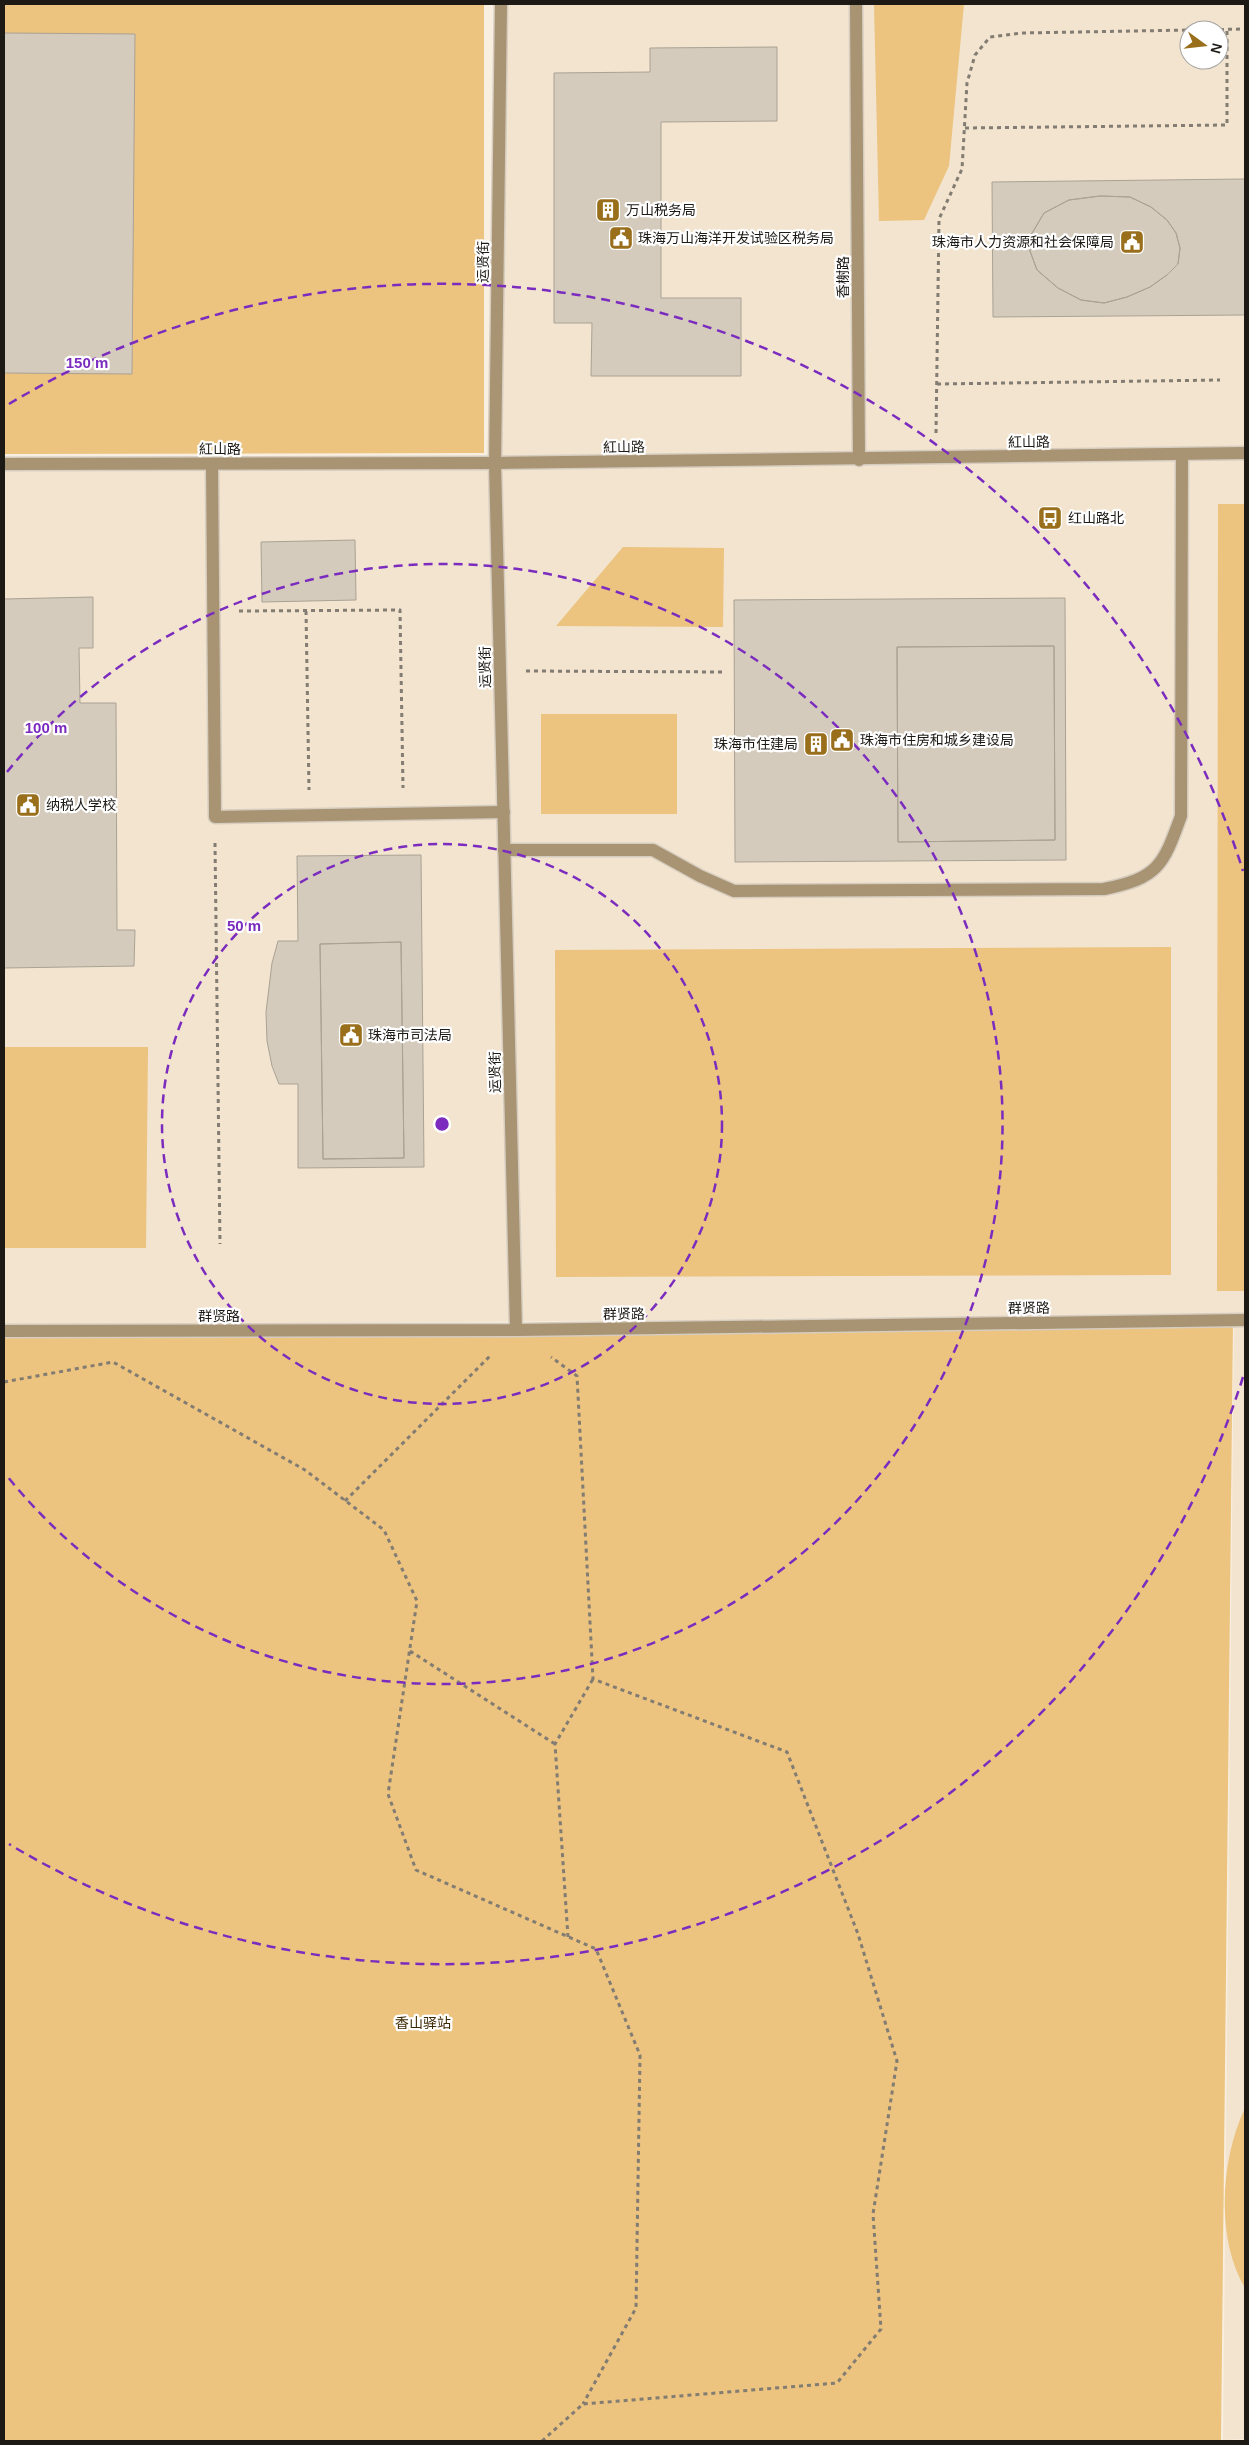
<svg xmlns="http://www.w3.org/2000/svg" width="1249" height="2445" font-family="Arial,'Noto Sans SC',sans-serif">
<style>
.built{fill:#f2e4cf;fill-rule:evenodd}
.green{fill:#ecc37f}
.building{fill:#d4cbbd;stroke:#aaa294;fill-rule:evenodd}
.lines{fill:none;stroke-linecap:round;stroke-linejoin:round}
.service-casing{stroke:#d6cdc0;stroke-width:15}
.minor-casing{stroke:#d6cdc0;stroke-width:15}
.tertiary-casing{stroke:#d6cdc0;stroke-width:15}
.path{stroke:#827c72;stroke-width:3;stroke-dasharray:4 4;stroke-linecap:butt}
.service{stroke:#a89372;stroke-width:12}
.minor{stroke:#a89372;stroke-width:12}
.tertiary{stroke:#a89372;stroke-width:12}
.ring{fill:none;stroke:#7b2cbf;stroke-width:2.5;stroke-dasharray:9 6}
.labels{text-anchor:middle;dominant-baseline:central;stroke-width:4.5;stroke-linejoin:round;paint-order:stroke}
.poi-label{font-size:14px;fill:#1d1a15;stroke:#fff;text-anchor:start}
.street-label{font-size:14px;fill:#1d1a15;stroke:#fff}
.park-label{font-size:14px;fill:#3d2903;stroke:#fff}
.centre{fill:#7b2cbf;stroke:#fff;stroke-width:2.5}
.ring-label{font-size:15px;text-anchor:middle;font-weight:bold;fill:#7b2cbf;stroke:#fff;stroke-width:4.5;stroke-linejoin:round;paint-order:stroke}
</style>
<rect width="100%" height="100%" fill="#f9efe0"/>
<path class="built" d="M 507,4 L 1245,4 L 1245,1315 L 4,1326 L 4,470 L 498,467 ZM 1189,30 L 1219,30 L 1219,60 L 1189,60 Z
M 1234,1320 L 1245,1320 L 1245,2439 L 1223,2440 Z"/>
<path class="green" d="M 4,4 L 484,4 L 484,453 L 4,454 Z
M 874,4 L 964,4 L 949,166 L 924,220 L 879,221 Z
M 1218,504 L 1245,504 L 1245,1291 L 1217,1291 Z
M 623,547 L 724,548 L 723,627 L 556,626 Z
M 541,714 L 677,714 L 677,814 L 541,814 Z
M 1171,947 L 1171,1275 L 556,1277 L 555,950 Z
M 4,1047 L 148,1047 L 146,1248 L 4,1248 Z
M 1233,1321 L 1221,2441 L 4,2441 L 4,1332 Z
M 1245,2108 L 1245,2288 C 1215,2238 1221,2158 1245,2108 Z"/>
<path class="building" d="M 4,33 L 135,34 L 132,374 L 4,373 Z
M 777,47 L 777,121 L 661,122 L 661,298 L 741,298 L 741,376 L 591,376 L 592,323 L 554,323 L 554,73 L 650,72 L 650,48 Z
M 1245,179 L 1245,315 L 993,317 L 992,182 ZM 1100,196 L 1130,197 L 1151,207 L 1167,220 L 1176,233 L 1180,248 L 1178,264 L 1167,275 L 1150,287 L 1127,297 L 1104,303 L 1081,300 L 1058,288 L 1037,270 L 1030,251 L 1031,235 L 1044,213 L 1069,200 Z
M 1100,196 L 1130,197 L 1151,207 L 1167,220 L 1176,233 L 1180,248 L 1178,264 L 1167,275 L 1150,287 L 1127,297 L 1104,303 L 1081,300 L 1058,288 L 1037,270 L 1030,251 L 1031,235 L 1044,213 L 1069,200 Z
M 355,540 L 356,600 L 262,602 L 261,542 Z
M 93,597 L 93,648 L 79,648 L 80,703 L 116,703 L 117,930 L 135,930 L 134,966 L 4,968 L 4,599 Z
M 1065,598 L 1066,860 L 735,862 L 734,600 ZM 1054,646 L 1055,840 L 898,842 L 897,647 Z
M 1054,646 L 1055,840 L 898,842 L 897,647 Z
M 421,855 L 424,1167 L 298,1168 L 298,1084 L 279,1084 L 272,1066 L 267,1041 L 266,1012 L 272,963 L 278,941 L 298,941 L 297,856 ZM 401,942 L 404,1158 L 323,1159 L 320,944 Z
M 401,942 L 404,1158 L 323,1159 L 320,944 Z"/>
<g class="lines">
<defs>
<path id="service" d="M 212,464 L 215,817 L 504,812
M 504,850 L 653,850 L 700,876 L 734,891 L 1104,889 C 1158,878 1163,866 1181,816 L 1182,455"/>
<path id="minor" d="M 501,4 L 495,463 L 516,1330
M 856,4 L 859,460
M 4,1331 L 516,1330 L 1245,1320"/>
<path id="tertiary" d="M 4,464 L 495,463 L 1245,453"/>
</defs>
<use href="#service" class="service-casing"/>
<use href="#minor" class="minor-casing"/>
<use href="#tertiary" class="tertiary-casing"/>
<path class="path" d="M 1196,30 L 1245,29
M 965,128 L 1227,125 L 1227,29
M 937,384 L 1220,380
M 936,433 L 939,219 L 962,169 L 967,83 L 975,55 L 990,37 L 1021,33 L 1189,30
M 239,611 L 400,610 L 403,788
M 306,611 L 309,790
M 526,671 L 723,672
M 215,843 L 220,1244
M 4,1382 L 113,1362 L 305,1470 L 384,1530 L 417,1601 L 388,1794 L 416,1870 L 596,1949 L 640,2055 L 636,2308 L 583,2404
M 345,1501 L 490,1356
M 410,1651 L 555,1744
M 568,1937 L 555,1744 L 593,1679
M 542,2441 L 583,2404 L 837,2383 L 881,2329 L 873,2214 L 897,2061 L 858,1934 L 787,1752 L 593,1679 L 577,1376 L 551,1357"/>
<use href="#service" class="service"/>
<use href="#minor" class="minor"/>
<use href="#tertiary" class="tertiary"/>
</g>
<g class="ring">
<circle cx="442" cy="1124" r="280"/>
<path d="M7 772A560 560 0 1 1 7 1476"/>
<path d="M1243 1377A840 840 0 0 1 9 1844M9 404A840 840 0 0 1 1243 871"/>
</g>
<defs>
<symbol id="building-square" viewBox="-11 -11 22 22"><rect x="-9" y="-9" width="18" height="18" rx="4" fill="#996f1c" stroke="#fff"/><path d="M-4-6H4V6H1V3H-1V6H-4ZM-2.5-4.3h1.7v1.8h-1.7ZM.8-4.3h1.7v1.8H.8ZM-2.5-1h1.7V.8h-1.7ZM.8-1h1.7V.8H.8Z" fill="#fff"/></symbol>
<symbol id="civic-square" viewBox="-11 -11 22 22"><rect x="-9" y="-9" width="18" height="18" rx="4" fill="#996f1c" stroke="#fff"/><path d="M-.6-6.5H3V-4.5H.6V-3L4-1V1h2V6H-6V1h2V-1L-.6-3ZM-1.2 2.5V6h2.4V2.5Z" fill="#fff"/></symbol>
<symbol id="bus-square" viewBox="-11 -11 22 22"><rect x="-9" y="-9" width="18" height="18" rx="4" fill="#996f1c" stroke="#fff"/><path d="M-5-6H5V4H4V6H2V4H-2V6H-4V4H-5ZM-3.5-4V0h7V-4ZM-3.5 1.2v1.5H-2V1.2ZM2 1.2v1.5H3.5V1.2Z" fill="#fff"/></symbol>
</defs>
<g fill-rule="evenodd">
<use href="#building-square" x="594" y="196" width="28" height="28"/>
<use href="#civic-square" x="607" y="224" width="28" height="28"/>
<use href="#civic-square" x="1118" y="228" width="28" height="28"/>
<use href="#bus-square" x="1036" y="504" width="28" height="28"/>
<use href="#civic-square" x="828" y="726" width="28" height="28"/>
<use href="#building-square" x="802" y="730" width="28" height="28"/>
<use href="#civic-square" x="14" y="791" width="28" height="28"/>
<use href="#civic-square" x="337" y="1021" width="28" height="28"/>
</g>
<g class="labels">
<g class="poi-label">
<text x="626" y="210">万山税务局</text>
<text x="638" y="238">珠海万山海洋开发试验区税务局</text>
<text x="1114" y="242" text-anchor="end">珠海市人力资源和社会保障局</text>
<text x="1068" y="518">红山路北</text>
<text x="860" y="740">珠海市住房和城乡建设局</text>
<text x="798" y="744" text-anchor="end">珠海市住建局</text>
<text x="46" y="805">纳税人学校</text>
<text x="368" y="1035">珠海市司法局</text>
</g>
<g class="street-label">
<text transform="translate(483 262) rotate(-89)">运贤街</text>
<text transform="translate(843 277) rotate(-90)">香榭路</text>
<text transform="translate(1029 442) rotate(-1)">紅山路</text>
<text transform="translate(624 447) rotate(-1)">紅山路</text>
<text x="220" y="449">紅山路</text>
<text transform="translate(485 667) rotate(-91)">运贤街</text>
<text transform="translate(495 1072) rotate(-91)">运贤街</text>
<text transform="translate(1029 1308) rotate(-1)">群贤路</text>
<text transform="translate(624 1314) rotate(-1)">群贤路</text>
<text x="219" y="1316">群贤路</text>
</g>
<g class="park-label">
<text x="423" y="2023">香山驿站</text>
</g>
</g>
<circle cx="442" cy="1124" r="8" class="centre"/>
<g class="ring-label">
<text x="87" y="368">150 m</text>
<text x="46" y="733">100 m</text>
<text x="244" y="931">50 m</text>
</g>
<rect width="1249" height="2445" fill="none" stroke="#1d1a15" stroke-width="10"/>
<g transform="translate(1204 45) rotate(105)"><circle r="24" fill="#ffffff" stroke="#a5a3a1"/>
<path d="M0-4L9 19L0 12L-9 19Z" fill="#996f1c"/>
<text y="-8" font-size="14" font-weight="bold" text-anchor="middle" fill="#1d1a15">N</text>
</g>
</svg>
